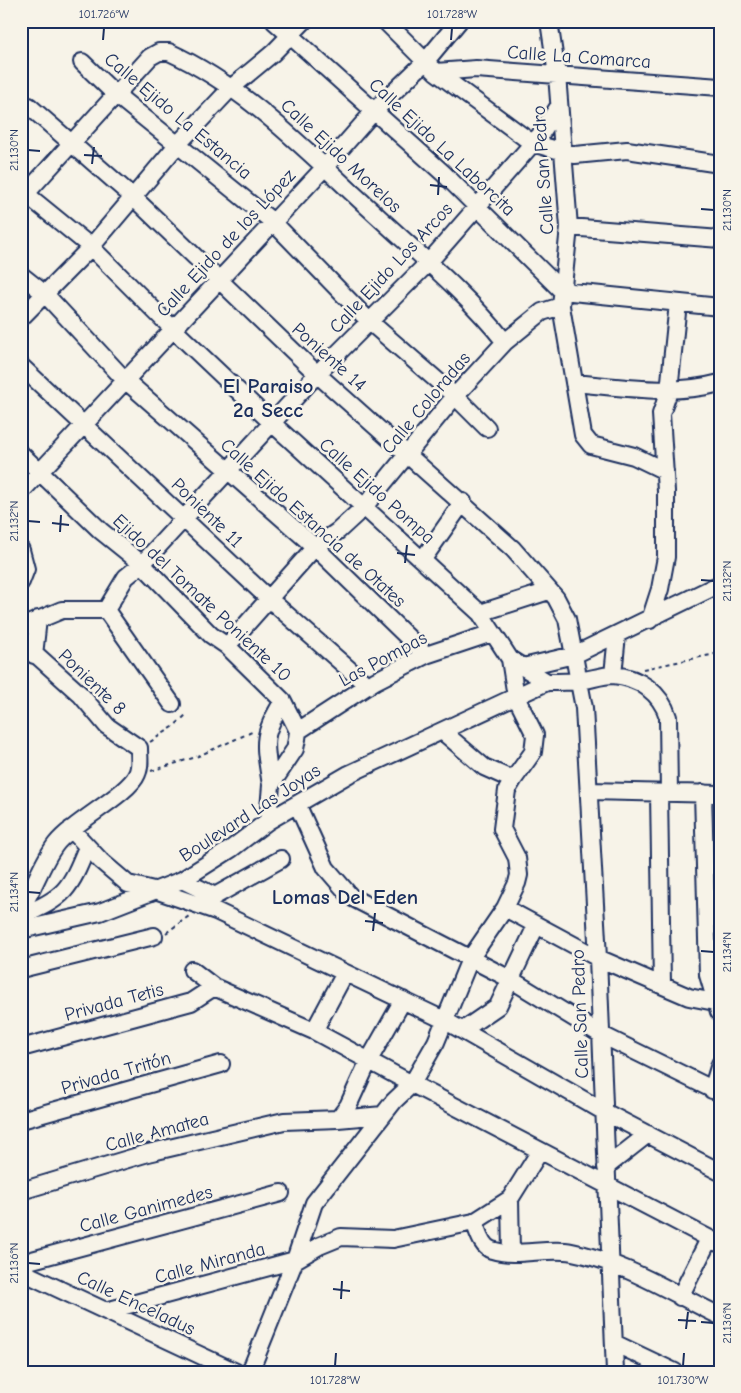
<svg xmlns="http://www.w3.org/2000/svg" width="741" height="1393" font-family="'Comic Neue',sans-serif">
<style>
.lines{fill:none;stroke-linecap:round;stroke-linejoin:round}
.minor-casing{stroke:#1b2f5e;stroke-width:20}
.path{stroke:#1b2f5e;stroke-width:2;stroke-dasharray:4 4;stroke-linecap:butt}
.minor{stroke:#f7f3e8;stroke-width:16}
.ticks{fill:none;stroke:#1b2f5e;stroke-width:2}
.labels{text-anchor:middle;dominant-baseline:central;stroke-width:5;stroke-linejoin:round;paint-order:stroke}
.street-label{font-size:19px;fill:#1b2f5e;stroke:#f7f3e8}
.quarter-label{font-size:21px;font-weight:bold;fill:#1b2f5e;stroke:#f7f3e8}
.neatline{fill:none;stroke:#1b2f5e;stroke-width:2}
.ticks-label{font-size:12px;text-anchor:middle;fill:#1b2f5e}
</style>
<rect width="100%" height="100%" fill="#f7f3e8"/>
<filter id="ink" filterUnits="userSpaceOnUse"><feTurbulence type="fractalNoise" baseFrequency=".02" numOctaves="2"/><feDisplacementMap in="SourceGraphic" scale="10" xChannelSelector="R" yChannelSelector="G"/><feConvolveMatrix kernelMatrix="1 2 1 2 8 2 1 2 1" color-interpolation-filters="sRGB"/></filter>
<g filter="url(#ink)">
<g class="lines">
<defs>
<path id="minor" d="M 274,21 L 443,173 L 562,291 L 720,307
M 385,21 L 436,72 L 532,143 L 575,155 L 627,150 L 720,164
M 549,21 L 557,75 L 569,227 L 561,306 L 583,435 L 591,445 L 634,456 L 665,471
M 82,62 L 115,94 L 273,222 L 370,322 L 455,396 L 487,428
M 436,72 L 476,69 L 720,87
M 29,106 L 134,198 L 317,374 L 513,549 L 556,598 L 567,619 L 584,708 L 598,958 L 615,1372
M 21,190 L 91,247 L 172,328 L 272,423 L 480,613 L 510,659 L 547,682
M 21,199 L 150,57 L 159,52 L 169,52 C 248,88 309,154 372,211 C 417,253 467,294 505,342
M 569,227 L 720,239
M 21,275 L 45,294 L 124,379 L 315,547 L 426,655
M 21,318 L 91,247 L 178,144 L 231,88 L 273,53 L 304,21
M 21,366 L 268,598 L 368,686
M 574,383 C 622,387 672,396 720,383
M 21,454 L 101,531 L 142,564 L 211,635 L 227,646 L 283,701 L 298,731 L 297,739 L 295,749 L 271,785 L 268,821
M 21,492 L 324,168 L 375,110 L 425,62 L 459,21
M 21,550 L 26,569 L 21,582
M 423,559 L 463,502
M 106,610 L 172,704
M 480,613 L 549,591
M 650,620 L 660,589 L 666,557 L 666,491 L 661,414 L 669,391 L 678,303
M 21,627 L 62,610 L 106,610 L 126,577 L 142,564 L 317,374 L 428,263 L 540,135 L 559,106
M 21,641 L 81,695 L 107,726 L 139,748 C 139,757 141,766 137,774 C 129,794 73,822 56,844 C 42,862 34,889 21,908
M 227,646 L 315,547 L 338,531 L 364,507 L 455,396 L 505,342 L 542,312 L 561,306
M 34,655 L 38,619
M 510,659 L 516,697 L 535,735 L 533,752 L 513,780
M 523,667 L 574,655 L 720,584
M 613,675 L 617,635
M 298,731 L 375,681 L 426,655 L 492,633
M 271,785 C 265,744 260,738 283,701
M 589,791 L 720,794
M 659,793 L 662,985
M 703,793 L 708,975 L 719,1012
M 297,804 L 326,868 L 351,897 L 510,979 L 600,1034 L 720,1093
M 71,829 L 101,861 L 128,884 L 158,891 L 216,911 L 444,1020 L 603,1111 L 720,1172
M 182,880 L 215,896 L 281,859
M 505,908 L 598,958 L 689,997 L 720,1003
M 21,916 C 65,898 70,889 87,847
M 21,930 L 100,912 L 182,880 L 231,849 L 268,821 L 349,774 L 547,682 C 557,682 568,682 578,681 C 589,680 602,675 613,675 C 639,677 661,693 668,717 L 669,793
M 21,969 L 154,936
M 192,970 L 214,987 L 314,1031 L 412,1084 L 720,1244
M 463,1030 L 498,1006 L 536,926
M 314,1031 L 345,973
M 21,1048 L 191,1002 L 214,987
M 712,1090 L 720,1064
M 338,1119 L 383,1115
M 21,1120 L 221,1064
M 606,1167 L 648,1134
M 21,1191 L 148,1153 L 284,1121 L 338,1119 L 348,1106 L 369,1060 L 403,1000
M 474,1222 C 478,1231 481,1247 492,1250 C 517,1258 546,1247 572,1252 C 624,1262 672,1293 720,1316
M 511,1252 L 510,1199 L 540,1151
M 21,1263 L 281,1193
M 21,1268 L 31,1276 L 236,1372
M 680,1297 L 709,1239
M 106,1311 L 295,1260 L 319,1246 L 341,1237 L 393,1239 L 474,1222 L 510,1199
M 614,1343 L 675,1372
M 250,1372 L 295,1260 L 314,1203 L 394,1101 L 412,1084 L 436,1042 L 470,959 L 505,908 L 517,883 L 519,875 L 517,858 L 502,829 L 507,790 L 513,780 L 484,767 L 442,731"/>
</defs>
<use href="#minor" class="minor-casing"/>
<path class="path" d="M 643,669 L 720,653
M 150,742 L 173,727 L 186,715
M 151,771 L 196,757 L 254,731
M 166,933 L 189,916"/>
<use href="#minor" class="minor"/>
</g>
</g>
<path class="ticks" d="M 103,40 L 104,28M 451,40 L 452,28M 28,150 L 40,151M 84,155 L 102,156M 92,164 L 94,147M 430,185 L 447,187M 438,195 L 439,177M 701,209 L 714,210M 28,521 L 40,522M 52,523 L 69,525M 60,532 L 61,515M 397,553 L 415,555M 405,563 L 407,545M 701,580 L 714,581M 28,892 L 40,893M 365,921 L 383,923M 373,931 L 375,913M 701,951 L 714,952M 28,1263 L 40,1264M 333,1289 L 350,1291M 341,1299 L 342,1281M 678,1320 L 696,1321M 701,1322 L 714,1323M 686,1329 L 688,1312M 335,1366 L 336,1353M 683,1366 L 684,1353"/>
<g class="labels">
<g class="street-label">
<text transform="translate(579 57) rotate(4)">Calle La Comarca</text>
<text transform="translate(178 116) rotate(40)">Calle Ejido La Estancia</text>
<text transform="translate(442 147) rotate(43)">Calle Ejido La Laborcita</text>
<text transform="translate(341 156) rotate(43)">Calle Ejido Morelos</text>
<text transform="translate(543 170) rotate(-94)">Calle San Pedro</text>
<text transform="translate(226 243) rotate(-47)">Calle Ejido de los López</text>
<text transform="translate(391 268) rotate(-47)">Calle Ejido Los Arcos</text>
<text transform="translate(329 357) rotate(42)">Poniente 14</text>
<text transform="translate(426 403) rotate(-50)">Calle Coloradas</text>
<text transform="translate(377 491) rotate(42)">Calle Ejido Pompa</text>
<text transform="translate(207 513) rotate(44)">Poniente 11</text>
<text transform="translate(313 523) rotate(42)">Calle Ejido Estancia de Otates</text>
<text transform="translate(202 598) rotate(43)">Ejido del Tomate Poniente 10</text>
<text transform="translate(383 659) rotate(-28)">Las Pompas</text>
<text transform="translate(92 682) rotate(44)">Poniente 8</text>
<text transform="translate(250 813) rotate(-33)">Boulevard Las Joyas</text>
<text transform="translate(114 1002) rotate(-15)">Privada Tetis</text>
<text transform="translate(580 1014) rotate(-92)">Calle San Pedro</text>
<text transform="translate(116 1073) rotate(-16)">Privada Tritón</text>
<text transform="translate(157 1132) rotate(-15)">Calle Amatea</text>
<text transform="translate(146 1209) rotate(-15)">Calle Ganimedes</text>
<text transform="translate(210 1263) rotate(-15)">Calle Miranda</text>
<text transform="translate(136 1303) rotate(25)">Calle Enceladus</text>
</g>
<g class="quarter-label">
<text x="268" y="386">El Paraiso<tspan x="268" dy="24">2a Secc</tspan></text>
<text x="345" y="897">Lomas Del Eden</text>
</g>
</g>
<rect width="741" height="1393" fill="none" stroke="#f7f3e8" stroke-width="55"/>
<rect x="28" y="28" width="686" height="1338" class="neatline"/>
<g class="ticks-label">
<text x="104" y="18">101.726°W</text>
<text x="452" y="18">101.728°W</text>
<text transform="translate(14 150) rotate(-90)" y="4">21.130°N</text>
<text transform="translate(727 210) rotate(-90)" y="4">21.130°N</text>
<text transform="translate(14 521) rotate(-90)" y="4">21.132°N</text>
<text transform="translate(727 581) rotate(-90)" y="4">21.132°N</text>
<text transform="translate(14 892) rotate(-90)" y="4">21.134°N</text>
<text transform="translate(727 952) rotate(-90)" y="4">21.134°N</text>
<text transform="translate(14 1263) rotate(-90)" y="4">21.136°N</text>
<text transform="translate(727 1323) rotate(-90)" y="4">21.136°N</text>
<text x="335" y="1384">101.728°W</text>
<text x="683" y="1384">101.730°W</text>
</g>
</svg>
